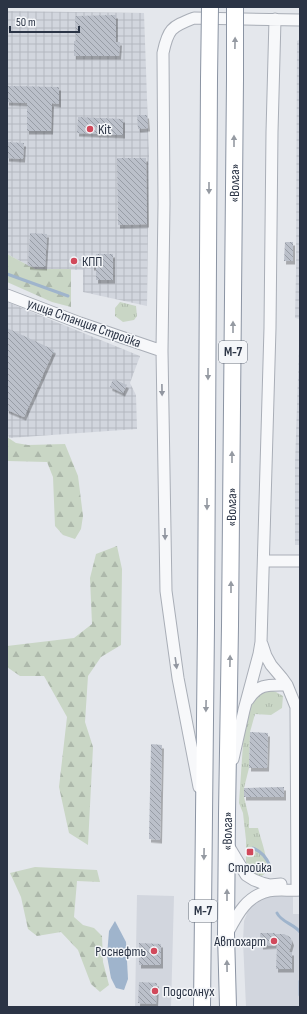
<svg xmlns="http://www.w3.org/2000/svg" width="307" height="1014" font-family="'Sofia Sans Condensed',sans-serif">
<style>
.built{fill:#d2d6de}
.industrial{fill:url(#industrial-grid)}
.grass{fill:url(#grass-tufts)}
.forest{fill:url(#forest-firs)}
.water{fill:#9fb4cc}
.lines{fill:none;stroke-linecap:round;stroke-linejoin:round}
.stream{stroke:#9fb4cc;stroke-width:3}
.building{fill:url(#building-back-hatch);filter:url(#shadow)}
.minor-casing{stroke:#a9aeb7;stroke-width:13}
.highway-casing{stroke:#8b94a3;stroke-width:18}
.minor{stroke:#f7f8fa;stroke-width:11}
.highway{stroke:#fff;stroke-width:16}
.highway-bridge-casing{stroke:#8b94a3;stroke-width:18;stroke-linecap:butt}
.highway-bridge{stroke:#fff;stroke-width:16}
.oneway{fill:#959aa2}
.oneway2{fill:#9196a0}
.poi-dot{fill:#d1495b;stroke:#f4f6f9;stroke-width:1.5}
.labels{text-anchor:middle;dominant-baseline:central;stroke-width:3;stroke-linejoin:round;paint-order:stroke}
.shield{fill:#f4f6f9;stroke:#676e7b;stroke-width:1}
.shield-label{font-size:13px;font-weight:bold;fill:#2b3445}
.poi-label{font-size:14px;fill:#2b3445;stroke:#f4f6f9;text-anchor:start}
.street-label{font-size:14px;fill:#2b3445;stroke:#f4f6f9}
</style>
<defs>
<pattern id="industrial-grid" width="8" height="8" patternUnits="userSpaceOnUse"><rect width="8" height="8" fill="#d2d6de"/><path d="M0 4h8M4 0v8" fill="none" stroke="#b4b8c0"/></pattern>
<pattern id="grass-tufts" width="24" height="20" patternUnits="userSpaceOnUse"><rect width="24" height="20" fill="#c9d6c5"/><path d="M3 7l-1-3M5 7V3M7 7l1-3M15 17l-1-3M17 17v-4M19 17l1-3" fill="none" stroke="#adb8ab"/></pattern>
<pattern id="forest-firs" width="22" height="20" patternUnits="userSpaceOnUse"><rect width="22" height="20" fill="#c9d6c5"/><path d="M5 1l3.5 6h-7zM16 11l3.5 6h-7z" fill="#adb8ab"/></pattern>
<pattern id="building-back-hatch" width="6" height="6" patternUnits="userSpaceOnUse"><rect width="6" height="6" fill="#bbc0ca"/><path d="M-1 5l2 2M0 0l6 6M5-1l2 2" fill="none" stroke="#989da6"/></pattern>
<filter id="shadow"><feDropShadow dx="2" dy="3.5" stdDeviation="0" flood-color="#0004"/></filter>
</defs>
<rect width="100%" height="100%" fill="#e4e7ec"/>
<path class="built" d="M 137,895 L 174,896 L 171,1007 L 135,1007 Z
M 265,896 L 293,896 L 293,914 L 300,914 L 300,1007 L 246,1007 L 243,941 L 244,921 L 248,911 L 255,902 Z"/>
<path class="industrial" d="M 7,11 L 144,13 L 149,156 L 147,306 L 83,292 L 83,270 L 35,269 L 7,254 Z
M 300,39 L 300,319 L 295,318 L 296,273 L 297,41 Z
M 7,302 L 140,356 L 130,383 L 136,395 L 137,429 L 9,438 L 7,429 Z
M 299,348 L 300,348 L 300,545 L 295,545 L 295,464 Z"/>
<path class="grass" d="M 120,302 L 136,306 L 137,316 L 134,320 L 123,322 L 115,316 L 115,308 Z
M 270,690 L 276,692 L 283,696 L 282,708 L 271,715 L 255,714 L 250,732 L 249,768 L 244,788 L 244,797 L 249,818 L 249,828 L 258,828 C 260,837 270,863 266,872 C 264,875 261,876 258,878 L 251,875 L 246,866 L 246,840 L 243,813 L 239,803 L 244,729 L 251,706 L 260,693 Z"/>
<path class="forest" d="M 7,254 L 35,269 L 71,269 L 71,307 L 52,302 L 7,282 Z
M 7,437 L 16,443 L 28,445 L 65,444 L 78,476 L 83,516 L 81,529 L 75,539 L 63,535 L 55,526 L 53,477 L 47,462 L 7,461 Z
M 117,546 L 122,569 L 121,645 L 101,657 L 88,676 L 85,722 L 93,747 L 88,845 L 69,833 L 59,787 L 67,717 L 44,676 L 20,676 L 7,667 L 7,646 L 74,638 L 92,624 L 90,578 L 96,554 Z
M 35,867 L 97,870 L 100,882 L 77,881 L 74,917 L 83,925 L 94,928 L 102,936 L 103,962 L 109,985 L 100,992 L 91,984 L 78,950 L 61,932 L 37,936 L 28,929 L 21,897 L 10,873 Z"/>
<path class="water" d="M 115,921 L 126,942 L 128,979 L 124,990 L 116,988 L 111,978 L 107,956 L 109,931 Z"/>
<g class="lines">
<path class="stream" d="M 7,274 L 68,296
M 253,848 C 262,852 266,857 270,866
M 277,913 C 281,922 294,924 300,932
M 300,981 L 300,995"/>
</g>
<path class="building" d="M 116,15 L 116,42 L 120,42 L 119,56 L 74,56 L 74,41 L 76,41 L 75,16 Z
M 7,86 L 59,87 L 59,104 L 52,103 L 51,131 L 27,131 L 27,103 L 7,102 Z
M 137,115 L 147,115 L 148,128 L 138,129 Z
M 78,117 L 123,119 L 123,135 L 77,133 Z
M 7,142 L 24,143 L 23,159 L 7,158 Z
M 117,158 L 146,158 L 147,224 L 118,225 Z
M 30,233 L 47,234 L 45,267 L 28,266 Z
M 285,242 L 293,242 L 293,261 L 284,261 Z
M 96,254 L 113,254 L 113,280 L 96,280 L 96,267 L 92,267 L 92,256 L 96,256 Z
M 7,328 L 54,350 L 24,417 L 7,410 Z
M 113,379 L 127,385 L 123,393 L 110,387 Z
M 250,732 L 268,733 L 267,768 L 249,768 Z
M 151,744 L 162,745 L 160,840 L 149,839 Z
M 284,787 L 284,797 L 244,797 L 244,788 Z
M 260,933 L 275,933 L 275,934 L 284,934 L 290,937 L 292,942 L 289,952 L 292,952 L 292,969 L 276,969 L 277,945 L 261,946 Z
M 139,943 L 161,944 L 161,965 L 139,965 Z
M 139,982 L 157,983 L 156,1004 L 138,1003 Z"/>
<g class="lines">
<defs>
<path id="minor" d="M 7,295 L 80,323 L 162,351
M 264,561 L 300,561
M 262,644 L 266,656 L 271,665 L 282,678 L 287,685 L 296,707 L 297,884
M 248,700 C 259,683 269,685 287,685
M 233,759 L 244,710 L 259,654 L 261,642 L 270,328 L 272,132 L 275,19
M 199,787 L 178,678 L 166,591 L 162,351 L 164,204 L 163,53 C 168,29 171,27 194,18 L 300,20
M 228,845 L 246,875 L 254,880 L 262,883 L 270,885 L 281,884
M 227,934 C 237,915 246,896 269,891 C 279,889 290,891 300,890"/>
<g id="highway">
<path d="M 202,1007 L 206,625 L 209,79"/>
<path id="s1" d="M 228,1007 L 226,934 L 227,814 L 230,626 L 235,79"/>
</g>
</defs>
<use href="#minor" class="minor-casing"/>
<use href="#highway" class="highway-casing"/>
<use href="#minor" class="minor"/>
<use href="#highway" class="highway"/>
<defs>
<path id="highway-bridge" d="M 209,79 L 210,7
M 235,79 L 235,7"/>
</defs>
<use href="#highway-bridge" class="highway-bridge-casing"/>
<use href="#highway-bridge" class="highway-bridge"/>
</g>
<defs><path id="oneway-solid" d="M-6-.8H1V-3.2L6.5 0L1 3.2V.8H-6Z"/></defs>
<g class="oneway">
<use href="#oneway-solid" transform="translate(235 43) rotate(-89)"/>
<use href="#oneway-solid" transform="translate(234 141) rotate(-90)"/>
<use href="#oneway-solid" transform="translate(209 188) rotate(90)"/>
<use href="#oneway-solid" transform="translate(233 327) rotate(-90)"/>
<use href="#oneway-solid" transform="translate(208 374) rotate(90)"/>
<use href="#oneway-solid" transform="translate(232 457) rotate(-90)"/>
<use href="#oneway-solid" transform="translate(207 504) rotate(90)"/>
<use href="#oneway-solid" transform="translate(231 587) rotate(-90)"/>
<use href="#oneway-solid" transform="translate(230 661) rotate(-89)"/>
<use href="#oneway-solid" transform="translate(206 706) rotate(91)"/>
<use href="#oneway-solid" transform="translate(204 854) rotate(91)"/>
<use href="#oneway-solid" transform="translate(227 895) rotate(-90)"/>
<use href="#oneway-solid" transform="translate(227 966) rotate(-91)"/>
</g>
<g class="oneway2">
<use href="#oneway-solid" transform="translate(162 390) rotate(89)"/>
<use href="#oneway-solid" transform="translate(165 534) rotate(89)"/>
<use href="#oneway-solid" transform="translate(176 663) rotate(82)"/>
</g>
<g class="poi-dot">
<circle cx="90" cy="129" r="4"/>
<circle cx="74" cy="261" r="4"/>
<rect x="246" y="848" width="8" height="8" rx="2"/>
<circle cx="274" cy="941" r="4"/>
<circle cx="154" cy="951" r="4"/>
<circle cx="155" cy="991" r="4"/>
</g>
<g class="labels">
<g class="shield">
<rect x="219" y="341" width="28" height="22" rx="3"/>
<rect x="189" y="900" width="28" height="22" rx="3"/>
</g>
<g class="shield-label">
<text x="233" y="352">М-7</text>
<text x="203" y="911">М-7</text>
</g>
<g class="poi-label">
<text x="98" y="129">Kit</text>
<text x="82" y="261">КПП</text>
<text x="250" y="867" text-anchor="middle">Стройка</text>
<text x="266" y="941" text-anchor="end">Автохарт</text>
<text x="146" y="951" text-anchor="end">Роснефть</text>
<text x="163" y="991">Подсолнух</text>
</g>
<g class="street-label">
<text stroke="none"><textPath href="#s1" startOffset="824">«Волга»</textPath></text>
<text transform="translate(84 323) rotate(20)">улица Станция Стройка</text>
<text stroke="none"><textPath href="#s1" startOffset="500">«Волга»</textPath></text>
<text stroke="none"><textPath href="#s1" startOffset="176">«Волга»</textPath></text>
</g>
</g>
<rect width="307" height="1014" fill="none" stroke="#2b3445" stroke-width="16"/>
<path d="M10 26v6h69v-6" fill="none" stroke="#2b3445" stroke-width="2"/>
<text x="16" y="26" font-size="12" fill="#2b3445" stroke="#f4f6f9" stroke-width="3" paint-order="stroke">50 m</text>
</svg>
